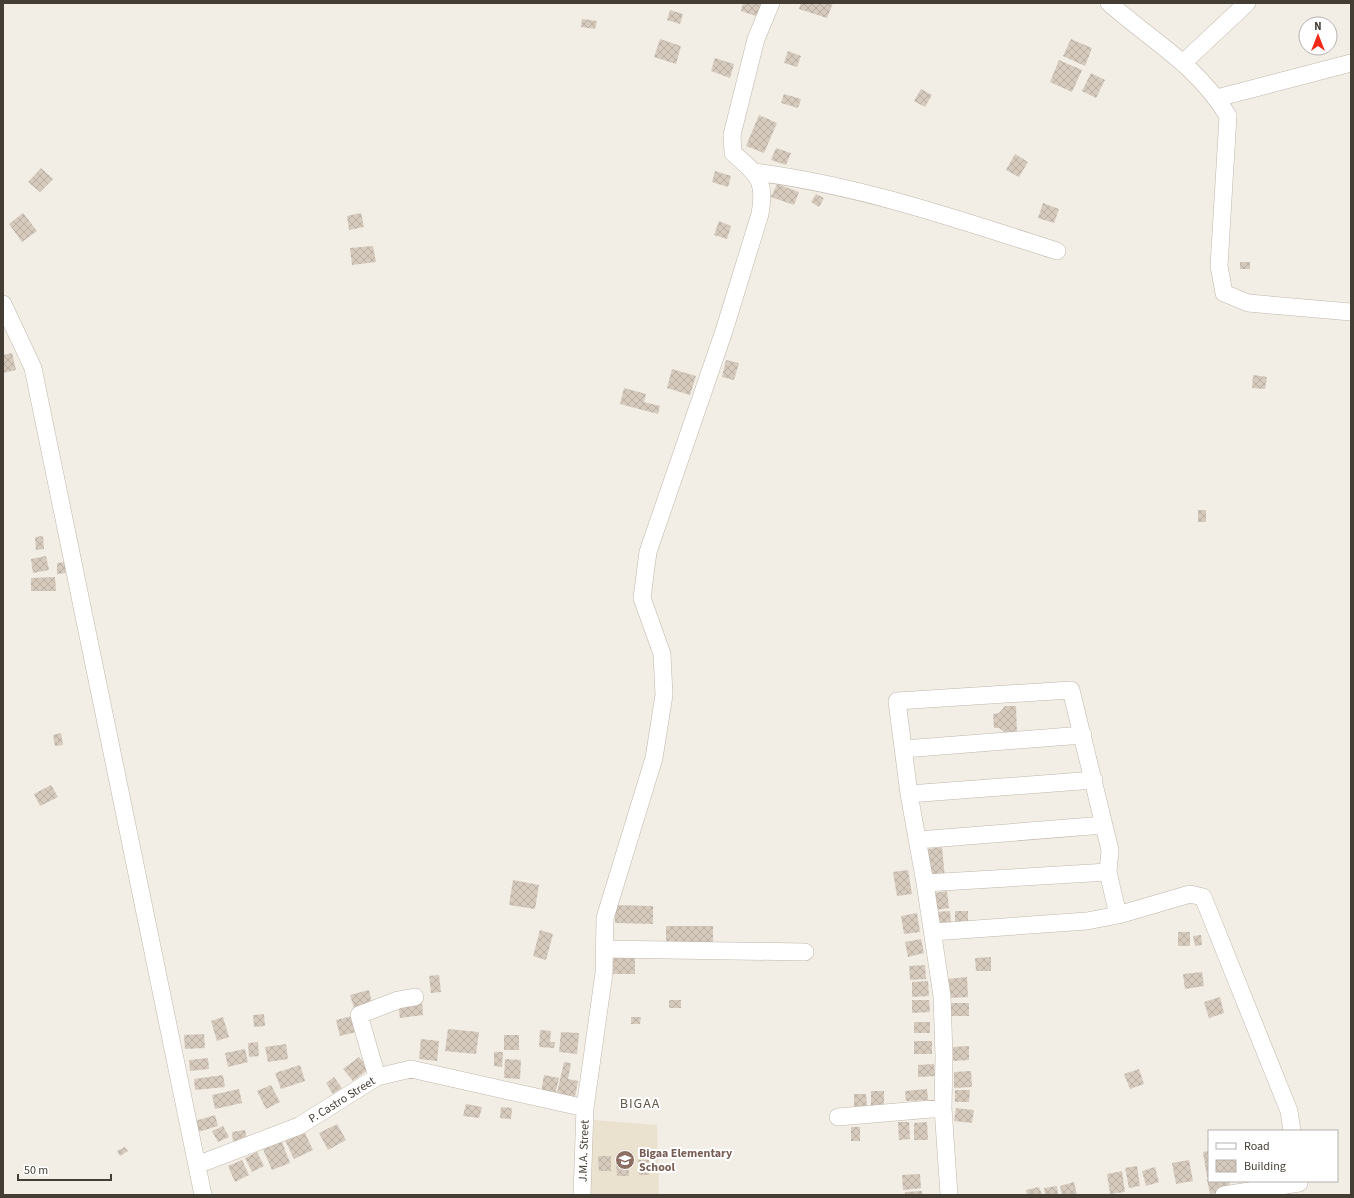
<svg xmlns="http://www.w3.org/2000/svg" width="1354" height="1198" font-family="'Source Sans 3',sans-serif">
<style>
.education{fill:#ebe1cf}
.building{fill:url(#building-cross-hatch)}
.lines{fill:none;stroke-linecap:round;stroke-linejoin:round}
.minor-casing{stroke:#c0b7aa;stroke-width:18}
.minor{stroke:#fff;stroke-width:17}
.labels{text-anchor:middle;dominant-baseline:central;stroke-width:4;stroke-linejoin:round;paint-order:stroke}
.street-label{font-size:12px;fill:#443d34;stroke:#fff}
.education-label{font-size:12px;font-weight:bold;fill:#785e54;stroke:#fff;text-anchor:start}
.quarter-label{font-size:14px;letter-spacing:1px;fill:#665a4c;stroke:#fff}
</style>
<defs>
<pattern id="building-cross-hatch" width="8" height="8" patternUnits="userSpaceOnUse"><rect width="8" height="8" fill="#d6cabd"/><path d="M0 0l8 8M0 8l8-8" fill="none" stroke="#b9aea3"/></pattern>
</defs>
<rect width="100%" height="100%" fill="#f2ede5"/>
<path class="education" d="M 594,1120 L 657,1125 L 659,1195 L 589,1195 Z"/>
<path class="building" d="M 743,3 L 764,3 L 762,18 L 741,11 Z
M 801,3 L 833,3 L 827,18 L 799,9 Z
M 670,10 L 683,14 L 680,24 L 667,20 Z
M 582,19 L 597,21 L 595,29 L 581,27 Z
M 660,39 L 681,46 L 676,64 L 654,57 Z
M 1071,39 L 1092,48 L 1085,66 L 1063,56 Z
M 788,51 L 801,56 L 797,67 L 784,63 Z
M 715,58 L 734,64 L 730,78 L 711,71 Z
M 1059,60 L 1082,70 L 1072,92 L 1050,82 Z
M 1091,73 L 1105,80 L 1096,98 L 1082,91 Z
M 921,89 L 932,95 L 925,107 L 914,101 Z
M 784,94 L 801,99 L 798,108 L 781,103 Z
M 759,115 L 777,123 L 764,153 L 746,146 Z
M 776,148 L 791,153 L 786,165 L 771,160 Z
M 1015,154 L 1028,162 L 1019,177 L 1006,170 Z
M 41,168 L 53,179 L 40,192 L 28,182 Z
M 715,171 L 731,176 L 728,187 L 712,182 Z
M 777,184 L 799,192 L 794,205 L 771,197 Z
M 816,194 L 824,198 L 819,207 L 811,202 Z
M 1043,203 L 1059,209 L 1054,223 L 1038,218 Z
M 23,213 L 37,231 L 22,242 L 9,224 Z
M 361,213 L 364,227 L 349,230 L 347,216 Z
M 719,221 L 731,226 L 727,239 L 714,235 Z
M 373,246 L 376,262 L 352,265 L 350,248 Z
M 1240,262 L 1250,262 L 1250,269 L 1240,269 Z
M 12,353 L 16,370 L 3,373 L 3,355 Z
M 726,360 L 739,363 L 734,380 L 722,377 Z
M 672,369 L 696,376 L 690,395 L 667,388 Z
M 1253,375 L 1267,377 L 1265,389 L 1252,388 Z
M 624,388 L 646,394 L 644,402 L 660,406 L 658,414 L 620,404 Z
M 1198,510 L 1206,510 L 1206,522 L 1198,522 Z
M 43,536 L 44,549 L 36,550 L 35,537 Z
M 46,556 L 49,570 L 33,573 L 31,559 Z
M 66,562 L 67,573 L 57,574 L 57,563 Z
M 55,577 L 56,591 L 31,591 L 31,578 Z
M 1005,706 L 1016,706 L 1017,733 L 1006,733 L 999,728 L 994,728 L 993,714 L 999,713 Z
M 61,733 L 63,745 L 55,746 L 53,735 Z
M 51,785 L 58,797 L 40,806 L 34,794 Z
M 942,847 L 945,879 L 930,880 L 927,849 Z
M 908,870 L 912,894 L 897,896 L 893,872 Z
M 513,880 L 539,885 L 535,909 L 509,905 Z
M 947,891 L 949,908 L 936,910 L 934,893 Z
M 615,905 L 653,906 L 653,924 L 615,923 Z
M 950,911 L 951,924 L 937,925 L 936,912 Z
M 955,911 L 968,911 L 968,924 L 955,925 Z
M 917,913 L 920,932 L 904,934 L 901,916 Z
M 666,926 L 713,926 L 713,946 L 666,946 Z
M 540,930 L 553,934 L 546,960 L 533,956 Z
M 1178,932 L 1190,932 L 1190,946 L 1178,946 Z
M 1201,935 L 1202,945 L 1195,946 L 1193,936 Z
M 921,939 L 924,953 L 908,957 L 905,942 Z
M 611,955 L 635,955 L 635,974 L 612,974 Z
M 991,957 L 991,971 L 976,971 L 975,958 Z
M 925,965 L 926,979 L 910,980 L 909,966 Z
M 1202,972 L 1204,986 L 1185,989 L 1183,974 Z
M 439,975 L 441,992 L 431,993 L 429,976 Z
M 967,977 L 968,997 L 949,998 L 947,979 Z
M 928,981 L 929,996 L 912,997 L 912,982 Z
M 369,990 L 373,1007 L 355,1011 L 350,995 Z
M 1220,997 L 1224,1013 L 1209,1018 L 1204,1002 Z
M 669,1000 L 681,1000 L 681,1008 L 669,1008 Z
M 912,1000 L 929,1000 L 930,1012 L 912,1013 Z
M 422,1001 L 423,1015 L 400,1018 L 398,1004 Z
M 951,1003 L 969,1003 L 969,1016 L 951,1016 Z
M 264,1014 L 265,1026 L 254,1027 L 253,1015 Z
M 352,1016 L 356,1032 L 340,1036 L 336,1020 Z
M 223,1017 L 229,1037 L 217,1041 L 211,1021 Z
M 631,1017 L 641,1017 L 640,1024 L 631,1024 Z
M 914,1022 L 930,1022 L 930,1033 L 914,1033 Z
M 448,1029 L 479,1032 L 476,1054 L 445,1051 Z
M 540,1030 L 551,1031 L 550,1042 L 555,1042 L 554,1048 L 539,1047 Z
M 561,1032 L 579,1033 L 577,1054 L 559,1052 Z
M 204,1034 L 205,1048 L 185,1049 L 184,1035 Z
M 504,1035 L 519,1035 L 519,1050 L 504,1050 Z
M 421,1039 L 439,1041 L 437,1061 L 419,1059 Z
M 914,1041 L 932,1041 L 932,1054 L 914,1054 Z
M 258,1042 L 259,1056 L 249,1057 L 248,1043 Z
M 286,1044 L 288,1059 L 268,1062 L 265,1047 Z
M 969,1046 L 969,1060 L 953,1061 L 953,1047 Z
M 245,1049 L 248,1062 L 228,1067 L 225,1053 Z
M 494,1052 L 503,1052 L 502,1067 L 494,1066 Z
M 359,1057 L 369,1069 L 353,1081 L 343,1069 Z
M 208,1058 L 209,1069 L 190,1071 L 189,1060 Z
M 505,1059 L 521,1060 L 520,1079 L 504,1078 Z
M 564,1062 L 571,1063 L 568,1079 L 578,1081 L 575,1097 L 557,1093 Z
M 934,1064 L 935,1076 L 918,1077 L 918,1065 Z
M 300,1065 L 305,1081 L 281,1089 L 275,1073 Z
M 1139,1069 L 1144,1084 L 1130,1089 L 1124,1074 Z
M 971,1071 L 972,1087 L 954,1088 L 954,1072 Z
M 223,1075 L 225,1087 L 195,1090 L 194,1079 Z
M 544,1075 L 559,1078 L 555,1096 L 541,1093 Z
M 334,1077 L 342,1088 L 333,1094 L 326,1083 Z
M 271,1085 L 280,1102 L 266,1109 L 257,1091 Z
M 239,1089 L 242,1103 L 215,1109 L 212,1095 Z
M 927,1089 L 928,1100 L 906,1101 L 905,1091 Z
M 955,1090 L 970,1090 L 969,1102 L 955,1102 Z
M 871,1091 L 884,1091 L 884,1105 L 871,1105 Z
M 854,1094 L 866,1094 L 867,1108 L 854,1108 Z
M 466,1104 L 482,1107 L 479,1118 L 463,1116 Z
M 501,1107 L 512,1108 L 511,1119 L 500,1118 Z
M 956,1108 L 974,1110 L 972,1123 L 954,1121 Z
M 215,1115 L 218,1126 L 198,1132 L 195,1121 Z
M 898,1122 L 909,1122 L 910,1139 L 899,1140 Z
M 927,1122 L 928,1140 L 914,1140 L 914,1123 Z
M 337,1124 L 346,1140 L 328,1150 L 319,1133 Z
M 223,1126 L 229,1137 L 218,1142 L 212,1131 Z
M 851,1127 L 860,1127 L 860,1141 L 851,1141 Z
M 245,1130 L 247,1140 L 233,1142 L 232,1132 Z
M 304,1131 L 313,1150 L 294,1159 L 285,1140 Z
M 282,1142 L 290,1163 L 272,1170 L 263,1149 Z
M 125,1147 L 128,1151 L 120,1156 L 117,1151 Z
M 1209,1151 L 1209,1177 L 1207,1177 L 1203,1152 Z
M 257,1152 L 264,1166 L 252,1172 L 245,1158 Z
M 598,1156 L 611,1156 L 611,1171 L 599,1171 Z
M 242,1160 L 249,1175 L 235,1182 L 228,1166 Z
M 638,1160 L 649,1160 L 649,1175 L 639,1175 Z
M 1189,1160 L 1193,1181 L 1176,1184 L 1172,1163 Z
M 628,1161 L 629,1176 L 617,1176 L 616,1162 Z
M 1137,1166 L 1140,1186 L 1129,1188 L 1125,1168 Z
M 1155,1167 L 1159,1182 L 1146,1186 L 1142,1171 Z
M 1122,1171 L 1125,1192 L 1110,1194 L 1107,1174 Z
M 920,1174 L 921,1188 L 903,1190 L 902,1175 Z
M 1207,1179 L 1209,1179 L 1209,1181 L 1229,1181 L 1231,1191 L 1210,1194 Z
M 1074,1182 L 1077,1195 L 1062,1195 L 1060,1186 Z
M 1057,1186 L 1058,1195 L 1045,1195 L 1044,1188 Z
M 1039,1187 L 1042,1195 L 1027,1195 L 1026,1190 Z
M 922,1191 L 922,1195 L 905,1195 L 905,1192 Z"/>
<g class="lines">
<defs>
<path id="minor" d="M 1109,3 C 1152,41 1197,65 1228,116 L 1219,266 L 1224,293 L 1248,303 L 1351,312
M 1184,62 L 1247,3
M 1217,98 L 1351,63
M 754,172 C 858,185 957,219 1057,251
M 3,304 L 33,368 L 203,1195
M 904,749 L 1083,735
M 909,794 L 1094,780
M 918,840 L 1104,825
M 1108,872 L 1118,915
M 925,883 L 1108,872 L 1110,850 L 1071,690 L 897,701 L 909,794 L 925,883 L 942,996 L 944,1056 L 943,1108 L 949,1195
M 933,932 L 1087,921 L 1118,915 L 1190,894 L 1203,897 L 1289,1111 L 1292,1131
M 604,949 L 805,952
M 377,1077 L 359,1015 L 398,1000 L 415,997
M 838,1117 L 943,1108
M 197,1165 L 299,1126 L 377,1077 L 411,1069 L 585,1108
M 582,1195 L 585,1108 L 604,973 L 605,918 L 654,758 L 664,695 L 662,654 L 642,598 L 648,552 L 724,331 L 760,214 C 766,180 758,175 733,153 L 732,135 L 756,39 L 771,3
M 1224,1195 L 1299,1183"/>
</defs>
<use href="#minor" class="minor-casing"/>
<use href="#minor" class="minor"/>
</g>
<defs>
<symbol id="school-disc" viewBox="-11 -11 22 22"><circle r="9.5" fill="#8d6e63" stroke="#fff"/><path d="M0-5L7-2L0 1L-7-2ZM-4 1L0 2.5L4 1V4Q0 6-4 4Z" fill="#fff"/></symbol>
</defs>
<g fill-rule="evenodd">
<use href="#school-disc" x="614" y="1149" width="22" height="22"/>
</g>
<g class="labels">
<g class="street-label">
<text transform="translate(342 1100) rotate(-32)">P. Castro Street</text>
<text transform="translate(584 1151) rotate(-88)">J.M.A. Street</text>
</g>
<g class="education-label">
<text x="639" y="1153">Bigaa Elementary<tspan x="639" dy="14">School</tspan></text>
</g>
<g class="quarter-label">
<text x="640" y="1104">BIGAA</text>
</g>
</g>
<rect width="1354" height="1198" fill="none" stroke="#443d34" stroke-width="8"/>
<rect x="1208" y="1130" width="130" height="52" fill="#ffffff" stroke="#b4b1ae"/>
<rect x="1216" y="1143" width="20" height="6" fill="#ffffff" stroke="#b4b1ae"/>
<text x="1244" y="1150" font-size="12" fill="#443d34">Road</text>
<rect x="1216" y="1160" width="20" height="12" fill="url(#building-cross-hatch)" stroke="#b4b1ae"/>
<text x="1244" y="1170" font-size="12" fill="#443d34">Building</text>
<g transform="translate(1318 36)"><circle r="19" fill="#ffffff" stroke="#b4b1ae"/>
<path d="M0-3L7 15L0 10L-7 15Z" fill="#f52918"/>
<text y="-6" font-size="11" font-weight="bold" text-anchor="middle" fill="#443d34">N</text>
</g>
<path d="M18 1174v6h93v-6" fill="none" stroke="#443d34" stroke-width="2"/>
<text x="24" y="1174" font-size="12" fill="#443d34" stroke="#ffffff" stroke-width="3" paint-order="stroke">50 m</text>
</svg>
